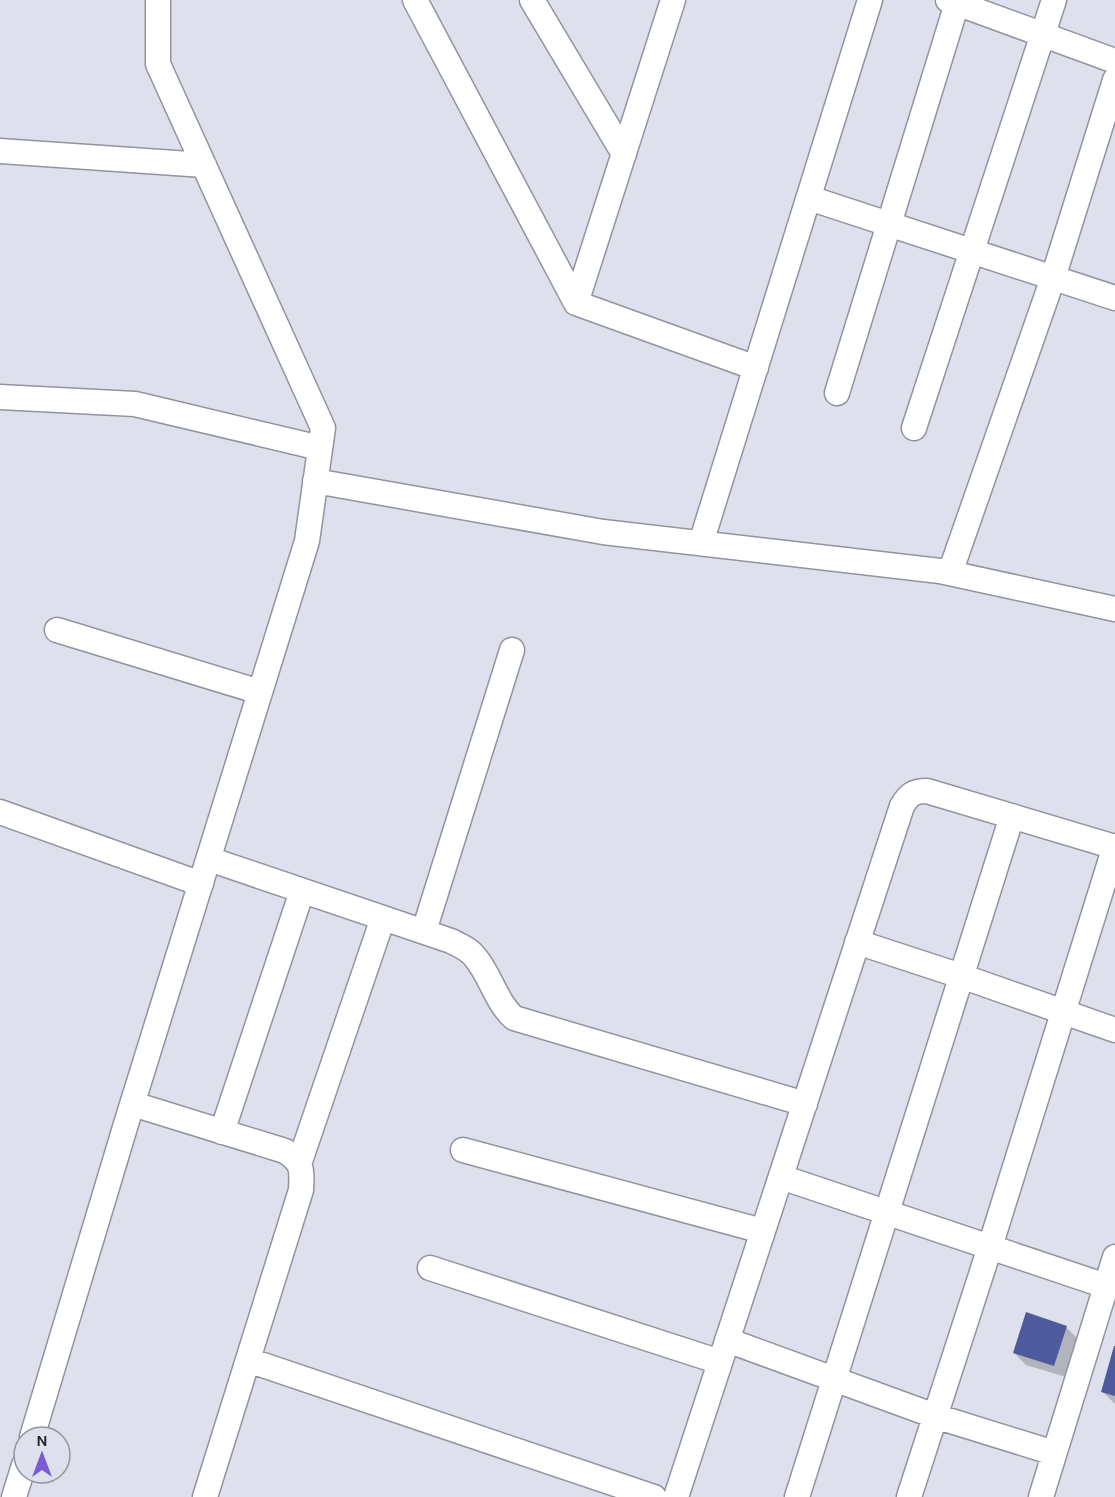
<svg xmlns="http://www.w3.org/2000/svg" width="1115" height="1497" font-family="Karla,sans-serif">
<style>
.shadow{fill:#0003}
.building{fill:#4d5a9b}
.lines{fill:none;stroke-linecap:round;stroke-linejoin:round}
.street-casing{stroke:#91949f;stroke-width:27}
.street{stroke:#fff;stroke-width:24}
</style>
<rect width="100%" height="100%" fill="#dee1ed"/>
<path class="shadow" d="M 1066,1327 L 1078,1339 L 1066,1377 L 1026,1365 L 1014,1353 Z
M 1115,1349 L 1115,1404 L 1103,1392 Z"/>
<path class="building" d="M 1026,1312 L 1067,1326 L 1054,1366 L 1013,1353 Z
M 1114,1346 L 1115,1346 L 1115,1396 L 1101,1392 Z"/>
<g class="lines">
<defs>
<path id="street" d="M 415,0 L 576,303
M 532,0 L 624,154
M 673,0 L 576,303 L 756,368
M 948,0 L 1115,61
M 0,151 L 204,165
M 809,198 L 1115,298
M 837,393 L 958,0
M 0,397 L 135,404 L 320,448
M 914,428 L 1054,0
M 315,481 L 603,532 L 940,571 L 1115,609
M 701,543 L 870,0
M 950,573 L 1053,278 L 1115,80
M 57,630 L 260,692
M 0,812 L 201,884
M 209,859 L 451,941 C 459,945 469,949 475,957 C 491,976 496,1002 514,1018 L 805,1104
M 424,931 L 512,650
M 857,942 L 961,976 L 1115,1030
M 133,1104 L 285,1151 C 303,1163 302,1169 301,1190 L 205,1497
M 222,1132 L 302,891
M 463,1150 L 762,1231
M 299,1164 L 383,918
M 781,1177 L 1106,1286
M 430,1268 L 720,1362
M 727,1340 L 935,1416 L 1054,1453
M 248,1360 L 654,1497
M 32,1437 L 126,1124 L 307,541 L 323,428 L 158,64 L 158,0
M 14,1497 L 24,1465
M 676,1497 L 902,806 C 909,794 914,791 927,791 L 1115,847
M 797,1497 L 1012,816
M 909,1497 L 990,1247 L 1115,846
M 1041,1497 L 1115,1257"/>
</defs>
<use href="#street" class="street-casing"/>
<use href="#street" class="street"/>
</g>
<g transform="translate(42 1455)"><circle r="28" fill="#dee1ed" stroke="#93959e" stroke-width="1.5"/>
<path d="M0-4.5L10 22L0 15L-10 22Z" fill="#7a5bd5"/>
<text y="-9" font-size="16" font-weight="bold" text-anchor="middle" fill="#222327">N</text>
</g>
</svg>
